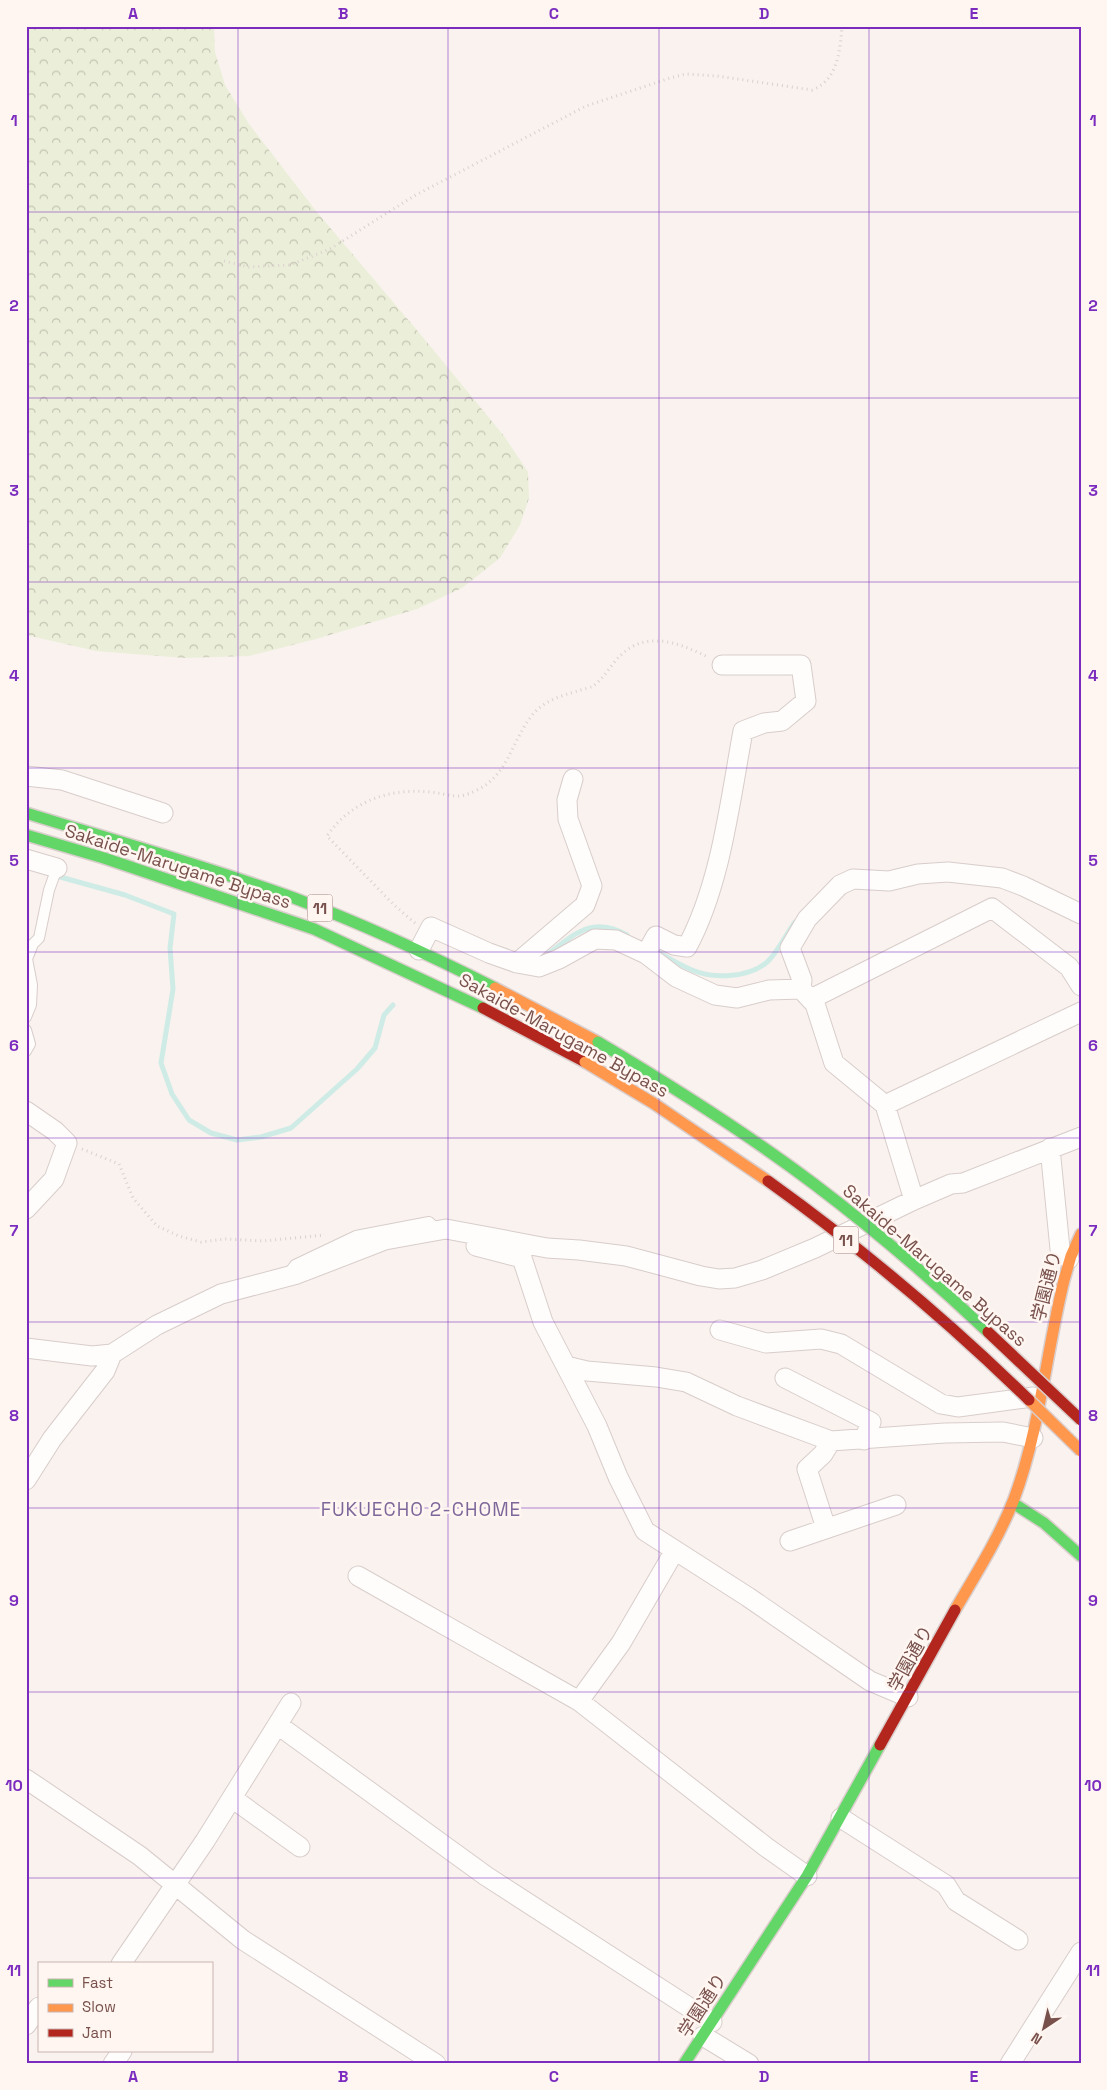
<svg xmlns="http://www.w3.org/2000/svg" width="1107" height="2090" font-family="'Space Grotesk','Noto Sans JP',sans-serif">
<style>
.forest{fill:url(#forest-crowns)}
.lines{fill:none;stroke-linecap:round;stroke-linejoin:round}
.stream{stroke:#cfebe6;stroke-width:5}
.lane-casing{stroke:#d8cdca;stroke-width:12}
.street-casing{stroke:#d8cdca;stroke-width:21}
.fast-casing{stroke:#dacecc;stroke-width:14}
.slow-casing{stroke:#dacecc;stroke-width:14}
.jam-casing{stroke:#dacecc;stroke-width:14}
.path{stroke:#dbd0ce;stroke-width:3;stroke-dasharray:1 4;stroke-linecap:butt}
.lane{stroke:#fefdfc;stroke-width:10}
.street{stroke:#fefdfc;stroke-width:19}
.fast{stroke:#63d668;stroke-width:11}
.slow{stroke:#ff974d;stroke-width:11}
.jam{stroke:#b3261e;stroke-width:11}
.fast-bridge-casing{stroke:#dacdcb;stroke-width:14;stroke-linecap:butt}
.slow-bridge-casing{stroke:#dacdcb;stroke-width:14;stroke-linecap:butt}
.jam-bridge-casing{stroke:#dacdcb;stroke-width:14;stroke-linecap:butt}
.fast-bridge{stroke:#63d668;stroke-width:11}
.slow-bridge{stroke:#ff974d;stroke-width:11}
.jam-bridge{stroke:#b3261e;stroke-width:11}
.grid{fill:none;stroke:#7b2cbf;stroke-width:1;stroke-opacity:0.55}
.labels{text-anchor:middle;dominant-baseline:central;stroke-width:5;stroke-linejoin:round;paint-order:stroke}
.shield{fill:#fff6f1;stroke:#a1827e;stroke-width:1}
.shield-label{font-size:16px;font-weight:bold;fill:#79514c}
.street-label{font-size:18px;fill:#79514c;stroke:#fff6f1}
.neighbourhood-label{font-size:19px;letter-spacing:1px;fill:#7e689b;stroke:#fff6f1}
.neatline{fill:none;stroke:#7b2cbf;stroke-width:2}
.grid-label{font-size:16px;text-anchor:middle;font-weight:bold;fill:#7b2cbf}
</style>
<defs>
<pattern id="forest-crowns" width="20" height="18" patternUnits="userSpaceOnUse" patternTransform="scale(1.25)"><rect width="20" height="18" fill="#ebefd9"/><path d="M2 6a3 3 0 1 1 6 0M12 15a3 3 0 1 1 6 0" fill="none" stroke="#c3c4b2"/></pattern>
</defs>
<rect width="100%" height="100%" fill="#f9f2ee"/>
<path class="forest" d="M 26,26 L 214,26 L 215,52 L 225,85 L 249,124 L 316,211 L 421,335 L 504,436 L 528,472 L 529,498 L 520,525 L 500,558 L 462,588 L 417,609 L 316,639 L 249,656 L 184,658 L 96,651 L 26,635 Z"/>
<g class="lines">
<path class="stream" d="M 53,875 L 125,895 L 174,914 L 170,948 L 173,989 L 161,1063 L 172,1094 L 189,1120 L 211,1133 L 237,1140 L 261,1137 L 291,1128 L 357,1069 L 375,1048 L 384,1015 L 393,1005
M 655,950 C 667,957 679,965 692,970 C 713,979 747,978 766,963 C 776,955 787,933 795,922
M 548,954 C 576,933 592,916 627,935"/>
<defs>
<path id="lane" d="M 26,1017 L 31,1005 L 32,985 L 27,959 L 33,944 L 39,938 L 49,890 L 57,868
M 26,1030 L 30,1044 L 26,1051
M 292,1269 L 295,1265 L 356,1236 L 429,1222 L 438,1230"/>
<path id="street" d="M 722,665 L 801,665 L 806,701 L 782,721 L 764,723 L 743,731 C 730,801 721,884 687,947 L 674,945 L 656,936 L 646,954 L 676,977 L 715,995 L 737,998 L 769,990 L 801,989 L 815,1004 L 834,1063 L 885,1105 L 914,1200
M 26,776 L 62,780 L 163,813
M 26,859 L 57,868
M 419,950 L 431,927 L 489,953 L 517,963 L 539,967 L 559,959 L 595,939 L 616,940 L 646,954
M 517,963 L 585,905 L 592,886 L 568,819 L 567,800 L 573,779
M 801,989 L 802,980 L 790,948 L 807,919 L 840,885 L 853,879 L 889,881 L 918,874 L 948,872 L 1002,878 L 1023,886 L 1081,914
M 811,999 L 992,908 L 1069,967 L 1081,986
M 885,1105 L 1081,1012
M 26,1111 L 55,1131 L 67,1143 L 54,1179 L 26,1209
M 1050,1148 L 1060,1249 L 1069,1259
M 476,1246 L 522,1258 L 543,1322 L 597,1426 L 618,1477 L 645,1531 L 748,1597 L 870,1681 L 908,1697
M 720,1330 L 766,1343 L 821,1339 L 841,1344 L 941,1404 L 958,1407 L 1033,1397
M 26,1348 L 92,1356 L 112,1354 L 157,1325 L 221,1294 L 297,1274 L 385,1240 L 446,1229 L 547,1248 L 579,1250 L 626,1256 L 701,1276 L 719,1279 L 735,1278 L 762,1270 L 815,1248 L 914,1200 L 951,1184 L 963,1183 L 1081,1137
M 566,1366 L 587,1371 L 656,1377 L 686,1382 L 737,1406 L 831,1441 L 945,1433 L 1003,1432 L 1033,1438
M 785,1378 L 871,1422 L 864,1440
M 26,1480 L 52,1439 L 105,1371 L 112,1354
M 826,1528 L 807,1469 L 823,1454 L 831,1441
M 790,1541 L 896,1505
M 358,1576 L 579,1701 L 766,1847 L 807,1876
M 579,1701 L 621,1643 L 674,1552
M 278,1725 L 486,1876 L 712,2022
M 26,1779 L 140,1856 L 243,1940 L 436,2064
M 232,1798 L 300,1847
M 841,1818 L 946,1885 L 956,1901 L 1018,1940
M 121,1964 L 205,1841 L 291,1703
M 26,2025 L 39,2007
M 703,2036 L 749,2064
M 113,2064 L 122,2051
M 1010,2064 L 1081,1952"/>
<path id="fast" d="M 26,813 C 116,841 206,866 294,898 C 363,924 430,955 495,988
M 26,835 L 104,858 L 314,929 L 483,1008
M 1013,1503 L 1044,1523 L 1081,1556
M 684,2064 L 807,1876 L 880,1745"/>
<path id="slow" d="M 495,988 L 598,1042
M 955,1610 C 976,1574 999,1538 1014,1499 C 1040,1429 1046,1353 1064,1280 L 1071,1256 L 1081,1234"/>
<path id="jam" d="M 483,1008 L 585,1062
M 880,1745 L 955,1610"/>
</defs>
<use href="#lane" class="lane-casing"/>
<use href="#street" class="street-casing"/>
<use href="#fast" class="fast-casing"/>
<use href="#slow" class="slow-casing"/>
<use href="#jam" class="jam-casing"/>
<path class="path" d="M 224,261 L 249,267 L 290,265 L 330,249 L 414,196 L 586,106 L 670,78 L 686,74 L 717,76 L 812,90 C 838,80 840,51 842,26
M 415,923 L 394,905 L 327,836 C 351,801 389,788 430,792 C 451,794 456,801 477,790 C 507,776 512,742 530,718 C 542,701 560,696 578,691 C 583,689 589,688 593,686 C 604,679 611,664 621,655 C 647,630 679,643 708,657
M 82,1149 L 119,1164 L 133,1198 L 157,1226 L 179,1236 L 201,1242 L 225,1239 L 263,1241 L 325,1235"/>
<use href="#lane" class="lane"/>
<use href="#street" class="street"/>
<use href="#fast" class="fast"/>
<use href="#slow" class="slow"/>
<use href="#jam" class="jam"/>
<defs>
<path id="fast-bridge" d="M 598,1042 C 672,1086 745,1132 814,1184 C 875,1230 933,1280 988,1332"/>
<path id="slow-bridge" d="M 585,1062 L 653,1103 L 768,1181
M 1029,1400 L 1081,1451"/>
<path id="jam-bridge" d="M 768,1181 C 860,1247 948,1321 1029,1400
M 988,1332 L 1081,1420"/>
</defs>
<use href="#fast-bridge" class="fast-bridge-casing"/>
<use href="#slow-bridge" class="slow-bridge-casing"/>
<use href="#jam-bridge" class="jam-bridge-casing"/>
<use href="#fast-bridge" class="fast-bridge"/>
<use href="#slow-bridge" class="slow-bridge"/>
<use href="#jam-bridge" class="jam-bridge"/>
</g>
<path class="grid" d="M 238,26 L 238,2064M 448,26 L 448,2064M 659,26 L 659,2064M 869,26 L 869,2064M 26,212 L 1081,212M 26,398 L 1081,398M 26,582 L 1081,582M 26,768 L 1081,768M 26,952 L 1081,952M 26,1138 L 1081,1138M 26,1322 L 1081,1322M 26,1508 L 1081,1508M 26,1692 L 1081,1692M 26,1878 L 1081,1878"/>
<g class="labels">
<g class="shield">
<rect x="307.5" y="894.5" width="25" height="27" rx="4"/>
<rect x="833.5" y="1226.5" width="25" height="27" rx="4"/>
</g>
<g class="shield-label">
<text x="320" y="908">11</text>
<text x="846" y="1240">11</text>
</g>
<g class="street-label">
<text transform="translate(178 866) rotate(18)">Sakaide-Marugame Bypass</text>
<text transform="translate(564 1035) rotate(29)">Sakaide-Marugame Bypass</text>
<text transform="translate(935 1265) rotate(41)">Sakaide-Marugame Bypass</text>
<text transform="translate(1046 1286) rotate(-76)">学園通り</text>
<text transform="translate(910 1658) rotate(-61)">学園通り</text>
<text transform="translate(702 2005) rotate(-57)">学園通り</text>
</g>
<g class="neighbourhood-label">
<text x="421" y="1509">FUKUECHO 2-CHOME</text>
</g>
</g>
<rect width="1107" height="2090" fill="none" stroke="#fff6f1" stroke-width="55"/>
<rect x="38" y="1962" width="175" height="90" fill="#fff6f1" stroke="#c9b4af"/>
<rect x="48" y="1979" width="25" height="8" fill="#63d668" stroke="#c9b4af"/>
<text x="82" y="1988" font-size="15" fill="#79514c">Fast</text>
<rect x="48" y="2004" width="25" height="8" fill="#ff974d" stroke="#c9b4af"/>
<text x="82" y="2012" font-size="15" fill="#79514c">Slow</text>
<rect x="48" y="2029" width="25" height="8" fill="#b3261e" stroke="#c9b4af"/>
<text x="82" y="2038" font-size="15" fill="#79514c">Jam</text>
<g transform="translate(1044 2028) rotate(215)" stroke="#fff6f1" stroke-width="4" paint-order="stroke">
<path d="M0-4L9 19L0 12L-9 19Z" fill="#79514c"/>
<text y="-8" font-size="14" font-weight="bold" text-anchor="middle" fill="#79514c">N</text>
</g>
<rect x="28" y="28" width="1052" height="2034" class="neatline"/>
<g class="grid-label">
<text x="133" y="19">A</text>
<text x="343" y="19">B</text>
<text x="554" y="19">C</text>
<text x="764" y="19">D</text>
<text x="974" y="19">E</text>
<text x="14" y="126">1</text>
<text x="1093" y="126">1</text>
<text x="14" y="311">2</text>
<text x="1093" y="311">2</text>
<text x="14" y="496">3</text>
<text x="1093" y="496">3</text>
<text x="14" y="681">4</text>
<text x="1093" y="681">4</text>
<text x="14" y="866">5</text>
<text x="1093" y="866">5</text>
<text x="14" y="1051">6</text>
<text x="1093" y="1051">6</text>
<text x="14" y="1236">7</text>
<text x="1093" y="1236">7</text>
<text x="14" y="1421">8</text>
<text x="1093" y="1421">8</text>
<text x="14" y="1606">9</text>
<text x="1093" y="1606">9</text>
<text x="14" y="1791">10</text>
<text x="1093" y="1791">10</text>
<text x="14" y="1976">11</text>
<text x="1093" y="1976">11</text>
<text x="133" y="2082">A</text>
<text x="343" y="2082">B</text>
<text x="554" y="2082">C</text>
<text x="764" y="2082">D</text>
<text x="974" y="2082">E</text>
</g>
</svg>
